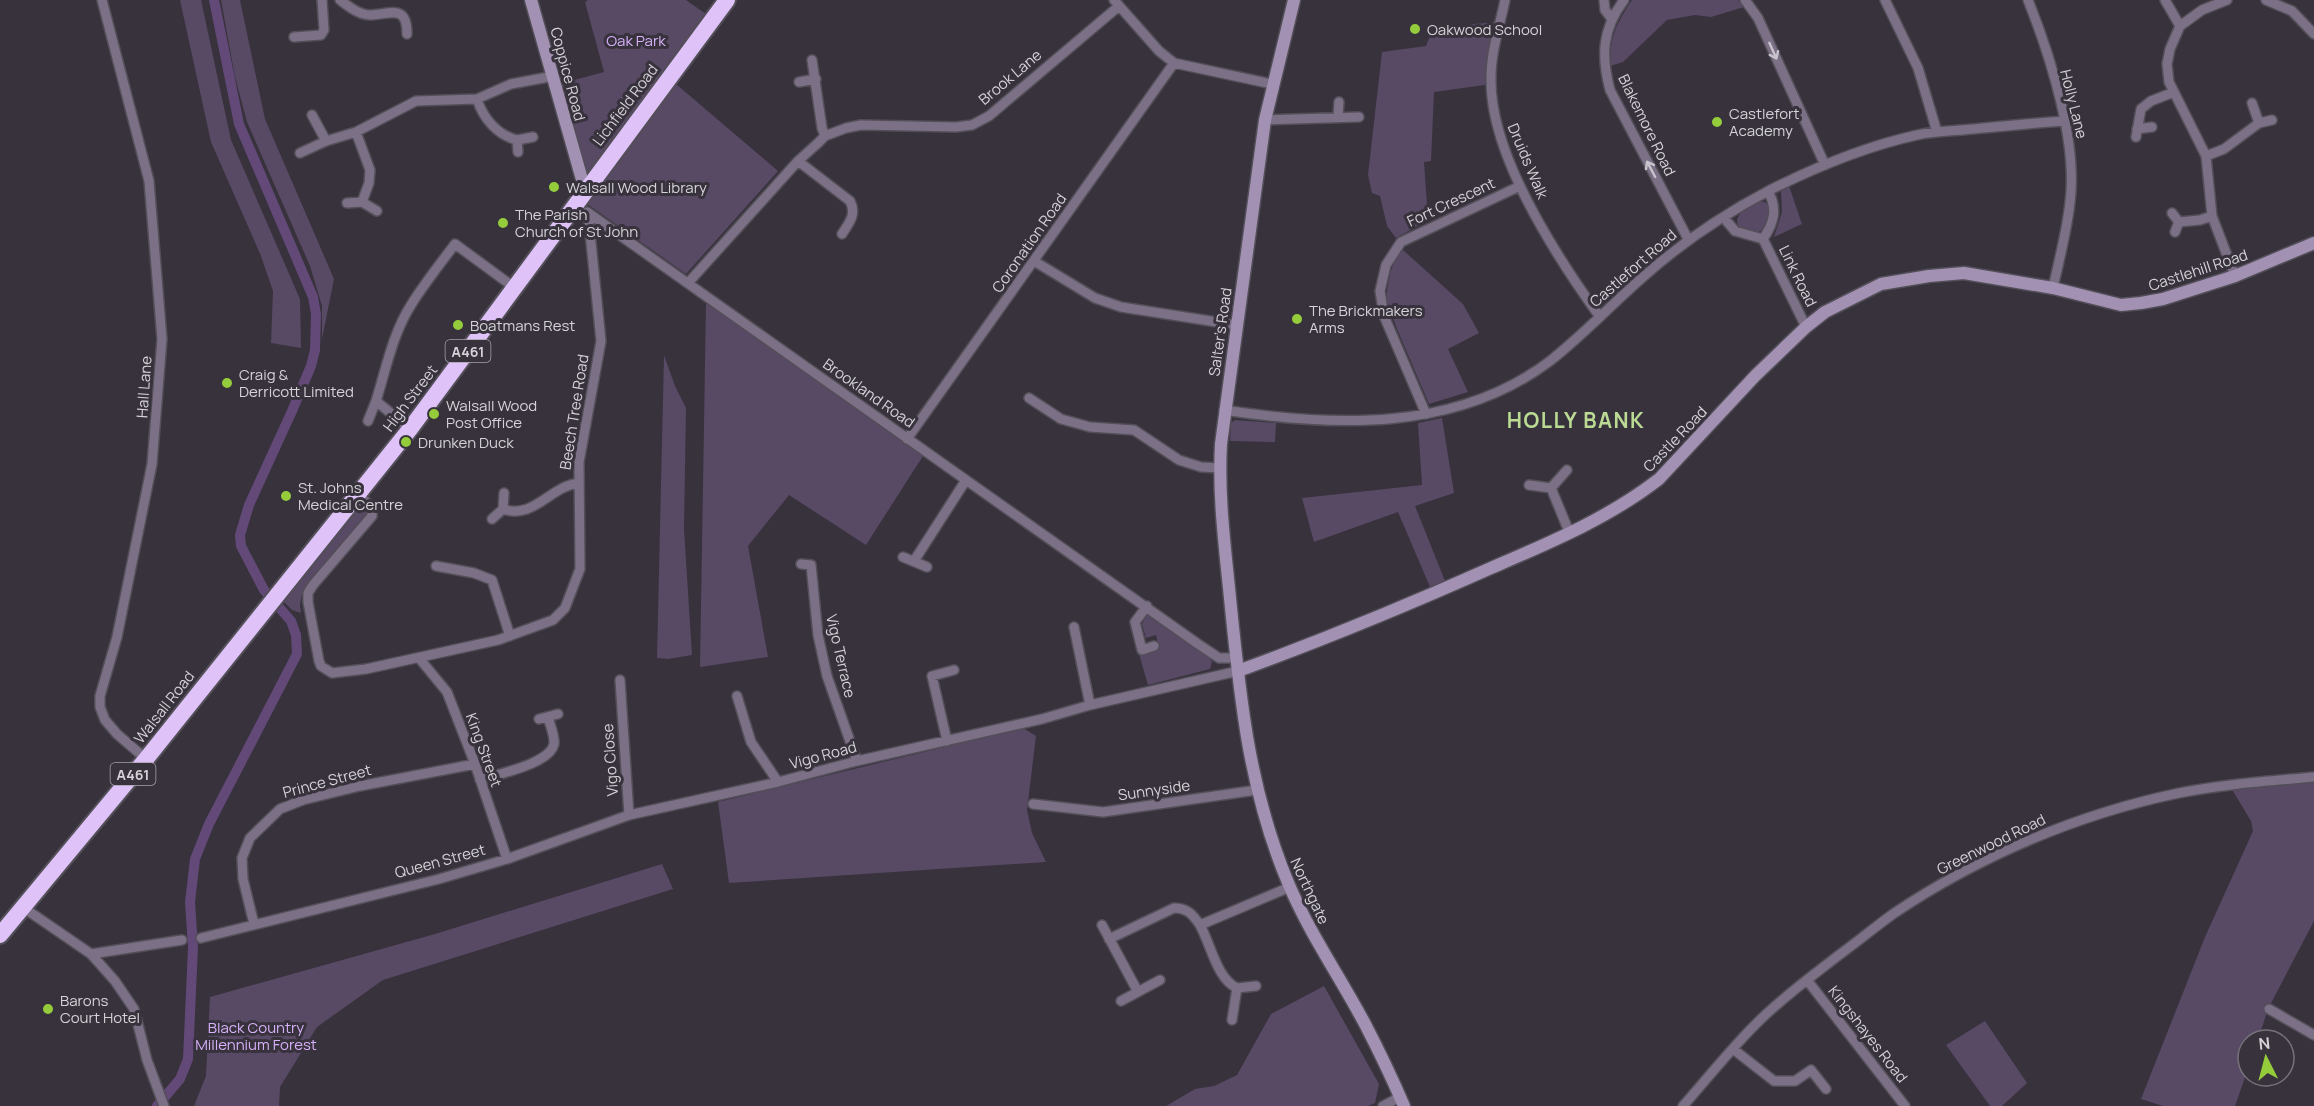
<svg xmlns="http://www.w3.org/2000/svg" width="2314" height="1106" font-family="Manrope,sans-serif">
<style>
.green{fill:#584965}
.lines{fill:none;stroke-linecap:round;stroke-linejoin:round}
.canal{stroke:#624977;stroke-width:10}
.street-casing{stroke:#534f58;stroke-width:12}
.secondary-casing{stroke:#534f58;stroke-width:15}
.highway-casing{stroke:#534f58;stroke-width:20}
.street{stroke:#7b7086;stroke-width:9}
.secondary{stroke:#a391b4;stroke-width:12}
.highway{stroke:#dec2f8;stroke-width:16}
.oneway{stroke:#c8c3cc}
.poi-dot{fill:#95cc3b;stroke:#37323c;stroke-width:2}
.labels{text-anchor:middle;dominant-baseline:central;stroke-width:6;stroke-linejoin:round;paint-order:stroke}
.shield{fill:#37323c;stroke:#a6a2a9;stroke-width:1.5}
.shield-label{font-size:14px;font-weight:bold;fill:#d5d2d8}
.poi-label{font-size:15px;fill:#d5d2d8;stroke:#37323c;text-anchor:start}
.park-label{font-size:15px;fill:#d7b0fa;stroke:#37323c}
.street-label{font-size:15px;fill:#d5d2d8;stroke:#37323c}
.district-label{font-size:21px;font-weight:bold;letter-spacing:1.5px;fill:#bbdb94;stroke:#37323c}
</style>
<rect width="100%" height="100%" fill="#37323c"/>
<path class="green" d="M 180,0 L 201,0 L 231,140 L 300,299 L 301,348 L 271,343 L 273,291 L 261,256 L 211,142 Z
M 221,0 L 240,0 L 265,119 L 334,279 L 322,339 L 322,306 L 310,266 L 247,122 L 235,77 Z
M 588,0 L 686,0 L 706,14 L 586,180 L 563,83 L 604,72 L 585,2 Z
M 1632,0 L 1738,0 L 1744,7 L 1711,17 L 1695,15 L 1667,20 L 1623,62 L 1610,66 C 1610,36 1616,24 1632,0 Z
M 1496,22 L 1488,57 L 1485,85 L 1434,92 L 1431,161 L 1424,162 L 1428,220 L 1396,238 L 1387,226 L 1380,196 L 1372,193 L 1368,175 L 1382,52 L 1426,46 L 1431,33 L 1463,25 Z
M 676,84 L 778,171 L 686,274 L 583,201 Z
M 1789,186 L 1802,224 L 1774,237 L 1782,212 L 1781,191 Z
M 1758,201 L 1765,202 L 1769,207 C 1777,254 1702,228 1758,201 Z
M 1403,250 L 1463,304 L 1479,333 L 1448,349 L 1468,392 L 1429,404 L 1397,329 L 1386,298 L 1390,273 L 1396,258 Z
M 706,302 L 923,456 L 866,545 L 789,495 L 748,546 L 768,657 L 700,667 Z
M 664,355 L 675,386 L 686,408 L 684,529 L 692,655 L 668,659 L 657,658 Z
M 1442,418 L 1454,493 L 1415,506 L 1445,581 L 1430,587 L 1398,512 L 1314,542 L 1302,498 L 1422,485 L 1418,423 Z
M 1235,420 L 1276,423 L 1275,442 L 1230,441 L 1231,423 Z
M 359,503 L 363,504 L 368,516 L 302,593 L 300,605 L 301,613 L 292,610 L 284,602 L 311,563 Z
M 1151,615 L 1207,655 L 1212,662 L 1210,669 L 1148,685 L 1139,654 L 1159,649 L 1156,635 L 1146,638 L 1142,624 L 1146,616 Z
M 1023,728 L 1036,736 L 1027,810 L 1032,833 L 1046,862 L 729,883 L 718,802 Z
M 2314,779 L 2314,921 L 2268,1009 L 2258,1040 L 2248,1040 L 2248,1069 L 2235,1106 L 2163,1106 L 2141,1099 L 2205,937 L 2253,831 L 2251,821 L 2231,788 Z
M 662,864 L 673,889 L 383,980 L 317,1027 L 280,1087 L 279,1106 L 194,1106 L 206,1076 L 210,997 L 435,934 Z
M 1324,986 L 1379,1084 L 1375,1103 L 1368,1106 L 1166,1106 L 1195,1089 L 1214,1086 L 1237,1075 L 1271,1014 Z
M 1985,1021 L 2027,1083 L 2002,1106 L 1990,1106 L 1946,1045 Z"/>
<g class="lines">
<path class="canal" d="M 157,1106 L 180,1079 L 188,1059 L 193,947 L 190,902 L 195,859 L 209,824 L 297,654 L 296,635 L 291,621 L 264,590 L 241,546 L 240,535 L 249,505 L 292,411 L 311,366 L 315,350 L 316,314 L 313,297 L 239,124 L 214,0"/>
<defs>
<path id="street" d="M 102,0 L 149,181 L 162,339 L 152,464 L 117,637 L 100,696 L 100,707 L 105,720 L 117,734 L 146,759
M 340,0 C 348,6 359,15 370,15 C 391,14 407,4 407,34
M 1114,0 L 1159,51 L 1174,63 L 1272,84
M 1505,0 C 1500,25 1491,51 1491,77 C 1489,153 1556,256 1600,317
M 1604,0 L 1605,10 L 1612,19
M 1624,0 C 1602,29 1601,56 1610,90 L 1688,239
M 1745,0 L 1758,18 L 1825,165
M 1885,0 L 1918,68 L 1937,132
M 2028,0 C 2050,55 2078,143 2070,202 C 2067,231 2059,260 2053,288
M 2165,0 L 2180,26
M 2227,0 L 2202,10 L 2180,26 L 2170,49 L 2167,64 L 2169,82 L 2206,156 L 2212,216 L 2235,276
M 2266,0 L 2292,11 L 2314,34
M 294,37 L 321,35 L 324,30 L 322,0
M 812,60 L 822,128 L 825,136
M 799,82 L 816,79
M 477,99 C 483,118 497,135 517,140
M 2252,103 L 2259,123
M 312,115 L 326,141
M 1338,116 L 1339,102
M 1265,120 L 1359,117
M 2137,129 L 2152,127
M 356,132 L 370,170 L 369,183 L 362,202
M 2136,137 L 2141,109 L 2151,101 L 2174,92
M 518,152 L 517,140 L 533,137
M 300,153 L 326,141 L 356,132 L 416,101 L 477,99 L 511,84 L 554,76
M 2206,156 L 2224,149 L 2259,123 L 2272,120
M 798,161 L 850,201 C 857,214 849,223 842,234
M 347,203 L 362,202 L 377,211
M 587,212 L 1198,644 L 1219,658 L 1236,658
M 2172,213 L 2179,222 L 2175,232
M 1724,218 L 1735,231 L 1763,239
M 2179,222 L 2200,220 L 2212,216
M 1763,239 L 1806,327
M 1763,239 C 1774,223 1778,209 1768,191
M 1034,261 L 1095,298 L 1121,307 L 1236,325
M 688,283 L 798,161 L 818,143 L 825,136 L 846,128 L 861,125 L 956,127 L 972,125 L 989,116 L 1119,6
M 1029,398 L 1061,419 L 1090,427 L 1134,430 L 1179,460 L 1201,467 L 1220,468
M 1224,410 C 1334,427 1456,432 1550,361 C 1583,335 1612,304 1643,277 C 1680,244 1726,213 1770,190 C 1816,167 1867,146 1917,135 C 1935,131 1954,131 1973,129 C 2004,126 2034,123 2065,121
M 1426,414 L 1384,316 L 1380,291 L 1386,265 L 1401,242 L 1520,186
M 368,421 L 376,401
M 410,429 L 376,401 C 386,369 393,333 411,305 C 424,284 440,264 455,244 L 515,288
M 907,439 L 1174,63
M 1529,485 L 1551,488 L 1567,470
M 1551,488 L 1570,534
M 357,495 C 365,501 373,505 372,516 L 313,585 L 308,593 L 308,602 L 319,661 L 321,666 L 332,673 L 366,669 L 498,640 L 553,620 L 565,608 L 580,569 L 579,462 L 601,341 L 588,213
M 503,509 C 534,520 550,486 579,483
M 492,519 L 503,509 L 504,493
M 903,557 L 927,567
M 914,561 L 966,480
M 801,564 L 811,565 L 818,635 L 827,676 L 857,761
M 436,566 L 474,573 L 492,580 L 510,636
M 1147,606 L 1135,622 L 1142,650 L 1154,646
M 1074,627 L 1090,705
M 419,658 L 447,692 L 475,764 L 507,859
M 620,680 L 629,815
M 737,696 L 751,742 L 778,782
M 539,719 L 558,714
M 947,741 L 932,676 L 954,670
M 480,780 C 497,774 550,764 554,744 C 555,736 550,725 548,717
M 1033,804 L 1103,812 L 1257,790
M 24,908 L 91,954 L 115,981 L 134,1009 L 147,1060 L 164,1106
M 254,924 L 243,879 L 242,858 L 250,838 L 280,809 L 303,800 L 360,786 L 475,764
M 1102,925 L 1138,992
M 1200,925 C 1211,945 1217,979 1237,988 L 1232,1020
M 201,938 L 439,879 L 507,859 L 629,815 L 778,782 L 857,761 L 1042,719 L 1090,705 L 1238,671
M 1109,939 L 1174,908 C 1188,908 1193,915 1200,925 L 1290,887
M 91,954 L 182,940
M 1807,980 L 1905,1106
M 1237,988 L 1256,986
M 1121,1001 L 1160,980
M 2269,1009 L 2314,1035
M 1733,1049 L 1774,1081 L 1795,1081 L 1811,1070 L 1826,1089
M 1383,1106 L 1400,1097
M 1683,1106 C 1708,1078 1732,1047 1759,1021 C 1783,997 1812,976 1839,955 C 1857,942 1875,927 1893,914 C 1979,856 2078,814 2179,793 C 2224,784 2269,781 2314,777"/>
<path id="secondary" d="M 531,0 L 585,190
M 1294,0 L 1265,120 L 1221,444 C 1218,496 1225,547 1230,598 C 1240,698 1249,791 1289,885 C 1310,934 1340,977 1365,1024 C 1379,1051 1392,1078 1404,1106
M 1238,671 C 1323,640 1408,605 1491,568 C 1549,543 1609,518 1659,479 L 1755,376 L 1806,327 L 1825,312 L 1881,284 L 1929,276 L 1964,273 L 2053,288 L 2121,305 L 2141,303 L 2163,299 L 2235,276 L 2314,243"/>
<path id="highway" d="M 0,935 L 146,759 L 410,429 L 727,0"/>
</defs>
<use href="#street" class="street-casing"/>
<use href="#secondary" class="secondary-casing"/>
<use href="#highway" class="highway-casing"/>
<use href="#street" class="street"/>
<use href="#secondary" class="secondary"/>
<use href="#highway" class="highway"/>
</g>
<defs><path id="oneway-shaft" d="M-6 0H5M1.5-3L5.5 0L1.5 3" fill="none" stroke-width="1.6" stroke-linecap="round" stroke-linejoin="round" transform="scale(1.5)"/></defs>
<g class="oneway">
<use href="#oneway-shaft" transform="translate(1773 51) rotate(66)"/>
<use href="#oneway-shaft" transform="translate(1651 169) rotate(-118)"/>
</g>
<g class="poi-dot">
<circle cx="1415" cy="29" r="6"/>
<circle cx="1717" cy="122" r="6"/>
<circle cx="554" cy="187" r="6"/>
<circle cx="503" cy="223" r="6"/>
<circle cx="1297" cy="319" r="6"/>
<circle cx="458" cy="325" r="6"/>
<circle cx="227" cy="383" r="6"/>
<circle cx="434" cy="414" r="6"/>
<circle cx="406" cy="442" r="6"/>
<circle cx="286" cy="496" r="6"/>
<circle cx="48" cy="1009" r="6"/>
</g>
<g class="labels">
<g class="shield">
<rect x="445.5" y="340" width="45" height="22" rx="4.5"/>
<rect x="110.5" y="763" width="45" height="22" rx="4.5"/>
</g>
<g class="shield-label">
<text x="468" y="351">A461</text>
<text x="133" y="774">A461</text>
</g>
<g class="poi-label">
<text x="1427" y="29">Oakwood School</text>
<text x="1729" y="113">Castlefort<tspan x="1729" dy="17">Academy</tspan></text>
<text x="566" y="187">Walsall Wood Library</text>
<text x="515" y="214">The Parish<tspan x="515" dy="17">Church of St John</tspan></text>
<text x="1309" y="310">The Brickmakers<tspan x="1309" dy="17">Arms</tspan></text>
<text x="470" y="325">Boatmans Rest</text>
<text x="239" y="374">Craig &amp;<tspan x="239" dy="17">Derricott Limited</tspan></text>
<text x="446" y="405">Walsall Wood<tspan x="446" dy="17">Post Office</tspan></text>
<text x="418" y="442">Drunken Duck</text>
<text x="298" y="487">St. Johns<tspan x="298" dy="17">Medical Centre</tspan></text>
<text x="60" y="1000">Barons<tspan x="60" dy="17">Court Hotel</tspan></text>
</g>
<g class="park-label">
<text x="636" y="40">Oak Park</text>
<text x="256" y="1027">Black Country<tspan x="256" dy="17">Millennium Forest</tspan></text>
</g>
<g class="street-label">
<text transform="translate(568 74) rotate(75)">Coppice Road</text>
<text transform="translate(1010 77) rotate(-40)">Brook Lane</text>
<text transform="translate(2074 104) rotate(76)">Holly Lane</text>
<text transform="translate(625 105) rotate(-53)">Lichfield Road</text>
<text transform="translate(1647 125) rotate(64)">Blakemore Road</text>
<text transform="translate(1528 161) rotate(67)">Druids Walk</text>
<text transform="translate(1451 202) rotate(-25)">Fort Crescent</text>
<text transform="translate(1029 243) rotate(-55)">Coronation Road</text>
<text transform="translate(1633 268) rotate(-41)">Castlefort Road</text>
<text transform="translate(2198 270) rotate(-18)">Castlehill Road</text>
<text transform="translate(1798 276) rotate(64)">Link Road</text>
<text transform="translate(1220 332) rotate(-82)">Salter's Road</text>
<text transform="translate(144 387) rotate(-86)">Hall Lane</text>
<text transform="translate(869 393) rotate(35)">Brookland Road</text>
<text transform="translate(410 398) rotate(-53)">High Street</text>
<text transform="translate(574 412) rotate(-81)">Beech Tree Road</text>
<text transform="translate(1675 439) rotate(-46)">Castle Road</text>
<text transform="translate(841 656) rotate(77)">Vigo Terrace</text>
<text transform="translate(164 707) rotate(-52)">Walsall Road</text>
<text transform="translate(484 750) rotate(70)">King Street</text>
<text transform="translate(823 755) rotate(-15)">Vigo Road</text>
<text transform="translate(610 760) rotate(-94)">Vigo Close</text>
<text transform="translate(327 781) rotate(-15)">Prince Street</text>
<text transform="translate(1154 790) rotate(-8)">Sunnyside</text>
<text transform="translate(1991 844) rotate(-26)">Greenwood Road</text>
<text transform="translate(440 861) rotate(-15)">Queen Street</text>
<text transform="translate(1310 891) rotate(65)">Northgate</text>
<text transform="translate(1868 1034) rotate(52)">Kingshayes Road</text>
</g>
<g class="district-label">
<text x="1576" y="420">HOLLY BANK</text>
</g>
</g>
<g transform="translate(2266 1058) rotate(354)"><circle r="28" fill="#37323c" stroke="#76727a" stroke-width="1.5"/>
<path d="M0-4.5L10 22L0 15L-10 22Z" fill="#95cc3b"/>
<text y="-9" font-size="16" font-weight="bold" text-anchor="middle" fill="#d5d2d8">N</text>
</g>
</svg>
